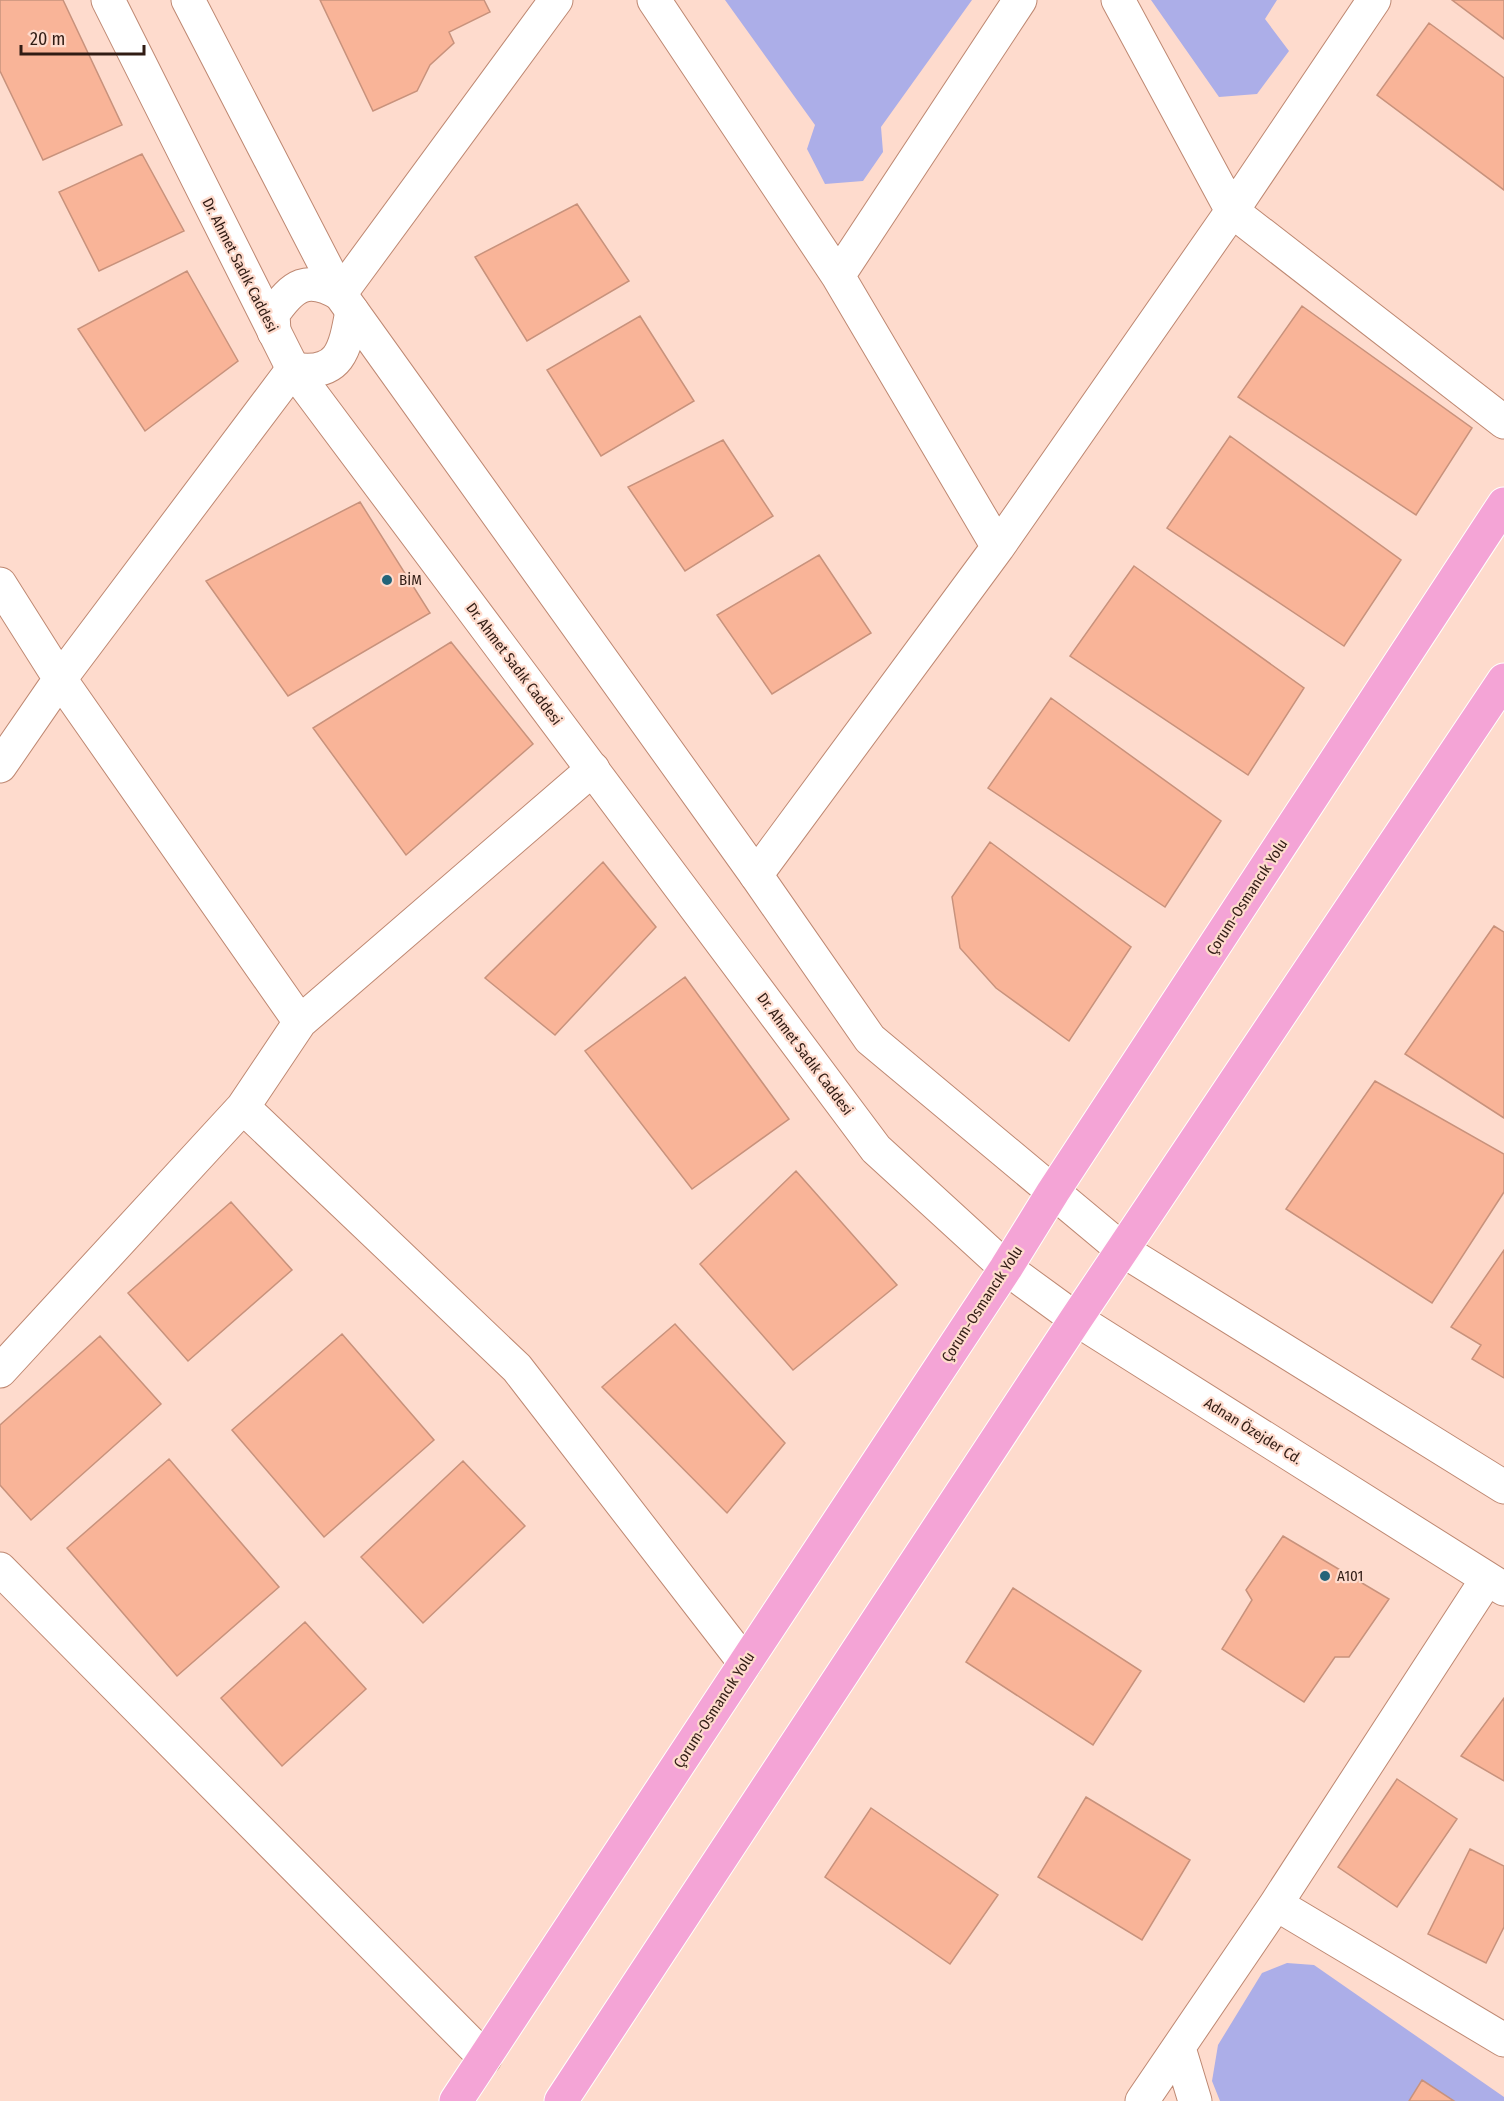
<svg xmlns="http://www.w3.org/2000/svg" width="1504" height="2101" font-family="'Fira Sans Condensed',sans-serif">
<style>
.green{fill:#acaee8}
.building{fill:#f9b498;stroke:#c8927c;stroke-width:1.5}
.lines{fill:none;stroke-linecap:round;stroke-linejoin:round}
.minor-casing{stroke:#be8872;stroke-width:35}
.tertiary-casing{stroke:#be8872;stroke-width:35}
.trunk-casing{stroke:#fff;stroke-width:35}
.minor{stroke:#fff;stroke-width:33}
.tertiary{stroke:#fff;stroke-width:33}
.trunk{stroke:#f4a4d6;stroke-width:33}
.poi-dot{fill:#246479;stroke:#fedbcd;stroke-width:2}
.labels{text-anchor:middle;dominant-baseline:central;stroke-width:4.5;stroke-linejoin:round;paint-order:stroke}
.street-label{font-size:15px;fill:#311c14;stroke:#fedbcd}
.poi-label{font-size:15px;fill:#311c14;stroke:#fedbcd;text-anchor:start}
</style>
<rect width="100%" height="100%" fill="#fedbcd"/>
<path class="green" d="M 725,0 L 972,0 L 881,127 L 883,152 L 863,181 L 825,184 L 807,149 L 815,125 Z
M 1151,0 L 1277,0 L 1265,19 L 1289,51 L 1257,94 L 1219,97 Z
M 1287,1963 L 1314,1965 L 1504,2097 L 1504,2101 L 1220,2101 L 1212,2081 L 1218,2045 L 1262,1973 Z"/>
<path class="building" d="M 0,0 L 63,0 L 122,125 L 43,160 L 0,71 Z
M 320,0 L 484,0 L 490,12 L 449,32 L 454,43 L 430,65 L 417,91 L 373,111 Z
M 1452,0 L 1504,0 L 1504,39 Z
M 1429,23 L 1504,78 L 1504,190 L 1377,95 Z
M 142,154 L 184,231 L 99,271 L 59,192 Z
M 577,204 L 629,281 L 527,341 L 475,257 Z
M 187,271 L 238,361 L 145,431 L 78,329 Z
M 1302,306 L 1472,428 L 1416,515 L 1238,397 Z
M 640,316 L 694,401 L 601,456 L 547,370 Z
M 1230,436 L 1401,560 L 1344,646 L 1167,528 Z
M 723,440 L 773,516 L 685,571 L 628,487 Z
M 360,502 L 430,613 L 288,696 L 206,581 Z
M 819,555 L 871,633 L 772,694 L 717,615 Z
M 1134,566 L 1304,688 L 1248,775 L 1070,656 Z
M 451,642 L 533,744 L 406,855 L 313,728 Z
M 1051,698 L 1221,821 L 1165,907 L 988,788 Z
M 990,842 L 1131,947 L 1069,1041 L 996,988 L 960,948 L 952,897 Z
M 603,862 L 656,927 L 555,1035 L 485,978 Z
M 1494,926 L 1504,932 L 1504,1118 L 1405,1054 Z
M 685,977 L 789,1119 L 692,1189 L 585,1051 Z
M 1375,1081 L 1504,1154 L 1504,1192 L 1432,1303 L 1286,1209 Z
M 796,1171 L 897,1285 L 793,1370 L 700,1264 Z
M 231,1202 L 292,1270 L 188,1361 L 128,1293 Z
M 1504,1250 L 1504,1378 L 1472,1359 L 1481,1345 L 1451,1327 Z
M 675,1324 L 785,1443 L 727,1513 L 602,1387 Z
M 342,1334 L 434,1440 L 324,1537 L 232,1430 Z
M 100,1336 L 161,1404 L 31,1520 L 0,1485 L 0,1425 Z
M 169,1459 L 279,1587 L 177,1676 L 67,1548 Z
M 463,1461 L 525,1526 L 423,1623 L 361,1557 Z
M 1283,1536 L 1389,1599 L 1349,1657 L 1335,1657 L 1304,1702 L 1222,1649 L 1252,1600 L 1246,1590 Z
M 1013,1588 L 1141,1671 L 1093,1745 L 966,1662 Z
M 305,1622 L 366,1689 L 282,1766 L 221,1698 Z
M 1504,1698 L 1504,1781 L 1461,1756 Z
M 1397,1779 L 1457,1819 L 1397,1907 L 1338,1867 Z
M 1086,1797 L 1190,1860 L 1142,1940 L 1038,1877 Z
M 871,1808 L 998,1895 L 950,1964 L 825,1877 Z
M 1470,1849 L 1504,1866 L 1504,1927 L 1486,1963 L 1428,1934 Z
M 1422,2080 L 1454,2101 L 1409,2101 Z"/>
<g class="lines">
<defs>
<path id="minor" d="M 654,0 L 838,276 L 998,547
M 1118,0 L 1232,211 L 1504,422
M 838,276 L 1020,0
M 274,332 L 273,314 C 293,285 307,275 340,294 L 556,0
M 0,584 L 60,679 L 300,1022
M 0,766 L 60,679 L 293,369 C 340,377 345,350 352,311
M 756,875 L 998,547 L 1232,211 L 1374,0
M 243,1107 L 517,1368 L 745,1663
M 0,1371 L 243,1107 L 300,1022 L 593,769
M 0,1569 L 485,2058
M 1276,1904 L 1504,2040
M 1179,2048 L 1195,2101
M 1142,2101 L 1276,1904 L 1487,1579"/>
<path id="tertiary" d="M 108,0 L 293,369 L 876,1149 L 1006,1268 L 1076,1319 L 1504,1589
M 188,0 L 340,294 L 756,875 L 870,1039 L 1124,1251 L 1504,1487"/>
<path id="trunk" d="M 456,2101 L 1006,1268 L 1053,1192 L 1504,504
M 561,2101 L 1076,1319 L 1504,680"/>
</defs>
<use href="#minor" class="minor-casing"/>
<use href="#tertiary" class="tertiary-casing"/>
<use href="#trunk" class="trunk-casing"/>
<use href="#minor" class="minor"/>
<use href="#tertiary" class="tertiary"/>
<use href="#trunk" class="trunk"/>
</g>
<g class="poi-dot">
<circle cx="387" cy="580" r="6"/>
<circle cx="1325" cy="1576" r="6"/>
</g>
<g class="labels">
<g class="street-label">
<text transform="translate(240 265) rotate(63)">Dr. Ahmet Sadık Caddesi</text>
<text transform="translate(514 664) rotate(53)">Dr. Ahmet Sadık Caddesi</text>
<text transform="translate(1247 897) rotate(-57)">Çorum-Osmancık Yolu</text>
<text transform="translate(805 1054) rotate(53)">Dr. Ahmet Sadık Caddesi</text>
<text transform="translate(982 1304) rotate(-57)">Çorum-Osmancık Yolu</text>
<text transform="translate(1253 1431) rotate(32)">Adnan Özejder Cd.</text>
<text transform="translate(714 1710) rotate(-57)">Çorum-Osmancık Yolu</text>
</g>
<g class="poi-label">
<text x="399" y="580">BİM</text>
<text x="1337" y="1576">A101</text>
</g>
</g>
<path d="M21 45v9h123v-9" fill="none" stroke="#311c14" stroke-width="3"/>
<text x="30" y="45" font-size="18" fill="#311c14" stroke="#fedbcd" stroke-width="4.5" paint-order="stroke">20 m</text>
</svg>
